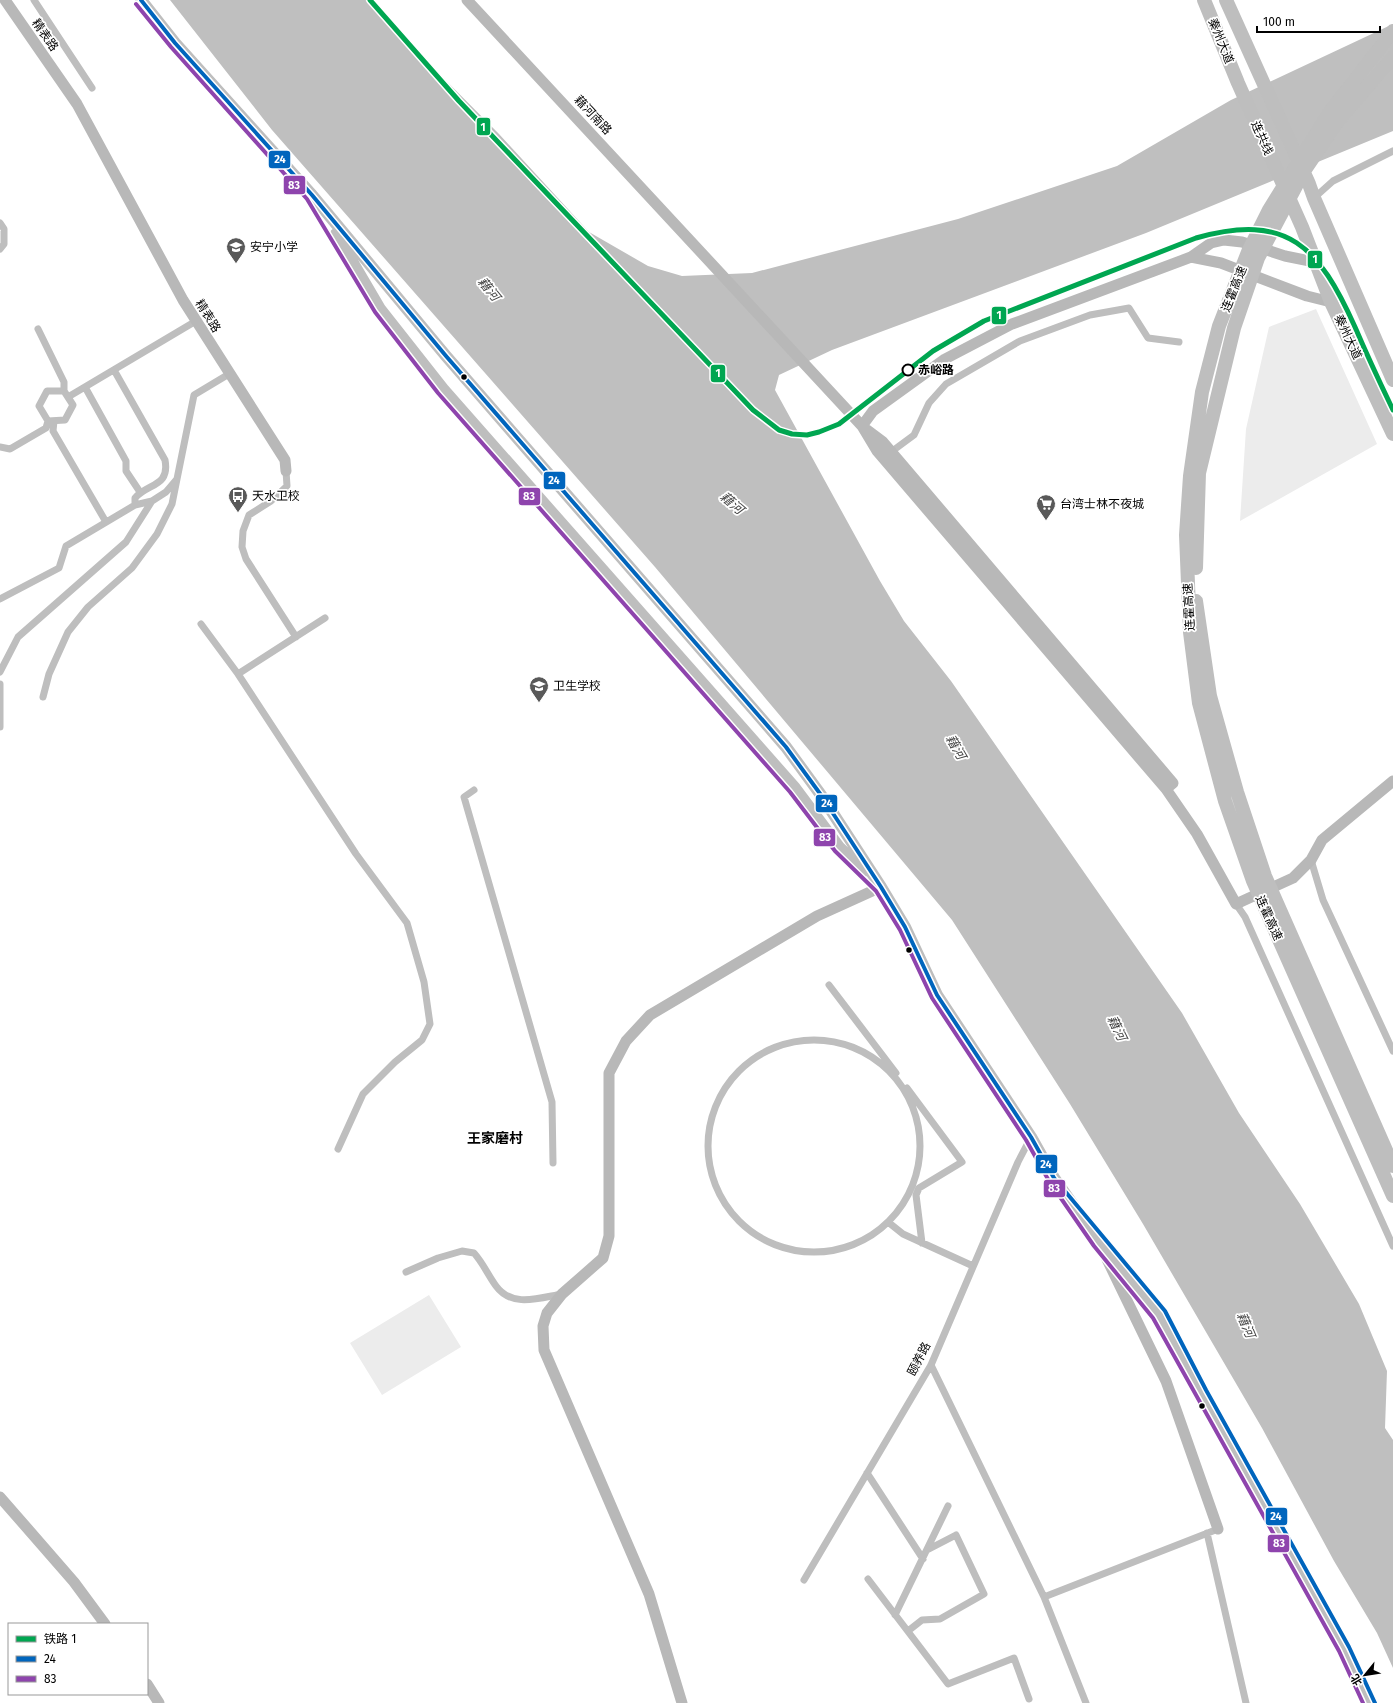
<svg xmlns="http://www.w3.org/2000/svg" width="1393" height="1703" font-family="'Fira Sans','Noto Sans SC',sans-serif">
<style>
.green{fill:#ececec}
.water{fill:#bfbfbf}
.lines{fill:none;stroke-linecap:round;stroke-linejoin:round}
.street{stroke:#bebebe;stroke-width:7}
.secondary{stroke:#b8b8b8;stroke-width:11}
.primary{stroke:#bebebe;stroke-width:12}
.highway{stroke:#bebebe;stroke-width:14}
.bus-1-casing{stroke:#fff;stroke-width:7}
.bus-2-casing{stroke:#fff;stroke-width:7}
.bus-1{stroke:#0065bd;stroke-width:4}
.bus-2{stroke:#8e44ad;stroke-width:4}
.rail-1-casing{stroke:#fff;stroke-width:8}
.rail-1{stroke:#00a651;stroke-width:5}
.stop-dot{fill:#fff;stroke:#000;stroke-width:2}
.bus-dot{fill:#000;stroke:#fff;stroke-width:1.5}
.labels{text-anchor:middle;dominant-baseline:central;stroke-width:3.5;stroke-linejoin:round;paint-order:stroke}
.street-label{font-size:12px;fill:#000;stroke:#fff}
.poi-label{font-size:12px;fill:#000;stroke:#fff;text-anchor:start}
.stop-label{font-size:12px;font-weight:bold;fill:#000;stroke:#fff;text-anchor:start}
.water-label{font-size:13px;font-style:italic;fill:#444;stroke:#fff}
.quarter-label{font-size:14px;font-weight:bold;fill:#000;stroke:#fff}
.line-badge{stroke:#fff;stroke-width:1.5}
.badge-label{font-size:11px;text-anchor:middle;font-weight:bold;fill:#fff}
</style>
<rect width="100%" height="100%" fill="#fff"/>
<path class="green" d="M 1316,309 L 1377,444 L 1240,521 L 1246,429 L 1269,327 Z
M 429,1295 L 461,1347 L 382,1395 L 350,1343 Z"/>
<path class="water" d="M 170,0 L 366,0 L 499,134 L 589,232 L 648,266 L 682,276 L 752,273 L 958,219 L 1117,166 L 1231,100 L 1393,24 L 1393,131 L 1146,233 L 832,350 L 779,375 L 775,390 L 880,581 L 904,621 L 951,681 L 1182,1013 L 1239,1113 L 1300,1204 L 1359,1304 L 1387,1371 L 1385,1428 L 1393,1440 L 1393,1668 L 1377,1633 L 1334,1561 L 1262,1428 L 1143,1224 L 1070,1104 L 952,920 L 655,567 L 272,130 Z"/>
<g class="lines">
<path class="street" d="M 34,0 L 92,88
M 1314,198 L 1333,181 L 1393,151
M 0,223 L 4,229 L 4,244 L 0,249
M 38,329 L 64,382 L 64,391
M 114,370 L 165,460 C 170,487 148,483 135,498 L 135,505
M 85,387 L 126,461 L 126,471 L 140,492
M 47,391 L 64,391 L 73,405 L 65,420 L 48,421 L 39,406 Z
M 68,397 L 196,321
M 54,421 L 53,431 L 106,522
M 0,447 L 10,449 L 46,428 L 48,421
M 891,452 L 914,435 L 929,403 L 946,384 L 1020,341 L 1090,315 L 1129,308 L 1148,338 L 1179,342
M 286,471 L 287,486 L 271,501 L 249,515 L 243,531 L 242,547 L 246,559 L 296,637
M 0,599 L 59,568 L 66,546 L 135,505 L 152,501
M 201,624 L 238,674 L 356,854 L 407,923 L 424,982 L 430,1024 L 422,1040 L 395,1062 L 363,1094 L 338,1149
M 0,672 L 18,637 L 126,542 L 152,501 L 166,492 L 177,479 L 194,395 L 229,374
M 238,674 L 325,618
M 0,684 L 0,727
M 43,697 L 49,674 L 68,632 L 88,607 L 132,568 L 157,534 L 172,504 L 177,479
M 474,790 L 464,797 L 552,1102 L 553,1163
M 1311,860 L 1323,900 L 1393,1051
M 1236,904 L 1245,917 L 1393,1246
M 829,985 L 896,1073
M708 1146a106 106 0 1 1 212 0a106 106 0 1 1-212 0Z
M 907,1088 L 962,1162 L 919,1188 L 916,1195 L 922,1243
M 888,1222 L 903,1234 L 973,1266
M 406,1272 L 438,1258 L 462,1251 L 474,1253 C 483,1263 488,1275 496,1286 C 512,1308 539,1298 562,1294
M 931,1365 L 1044,1597 L 1086,1703
M 867,1473 L 923,1559
M 1207,1533 L 1246,1703
M 868,1579 L 948,1684 L 1014,1658 L 1029,1699
M 804,1580 L 931,1365 L 1018,1162 L 1031,1137
M 1044,1597 L 1218,1529
M 895,1615 L 948,1506
M 908,1631 L 922,1620 L 940,1619 L 984,1594 L 956,1535 L 927,1550"/>
<path class="secondary" d="M 5,0 L 77,104 L 183,300 L 285,460 L 286,471
M 467,0 L 862,426 L 877,451 L 1166,789 L 1197,834 L 1236,904 L 1293,878 L 1311,860 L 1322,840 L 1393,781
M 1191,257 L 1221,263 L 1307,296 L 1331,302
M 862,426 L 873,411 L 945,359 L 1012,324 L 1191,257 L 1211,243 L 1224,240 L 1242,242 L 1285,256 L 1315,262
M 867,430 L 883,442 L 1173,783 L 1166,789
M 1103,1251 L 1166,1381 L 1218,1529
M 0,1497 L 74,1582 L 105,1624
M 147,1684 L 159,1703
M 682,1703 L 649,1594 L 544,1350 L 543,1326 L 547,1313 L 562,1294 L 603,1258 L 609,1236 L 609,1073 L 626,1041 L 650,1015 L 817,916 L 881,887"/>
<path class="primary" d="M 141,0 L 175,43 L 312,195 L 446,356 L 786,747 L 821,795 L 881,887 L 905,927 L 937,995 L 1031,1137 L 1054,1178 L 1099,1242 L 1158,1315 L 1344,1648 L 1370,1703
M 336,234 L 380,309 L 443,389 L 795,788 L 839,847 L 864,871"/>
<path class="highway" d="M 1204,0 L 1238,83 L 1302,227 L 1331,302 L 1393,434
M 1226,0 L 1309,184 L 1314,198 L 1393,380
M 1393,31 L 1329,113 L 1269,210 L 1248,252 L 1219,326 L 1202,392 L 1190,476 L 1186,535 L 1190,632 L 1199,703 L 1225,801 L 1253,881 L 1393,1196
M 1196,568 L 1199,473 L 1234,328 L 1258,258 L 1304,171 L 1338,121 L 1393,57
M 1196,601 L 1210,696 L 1237,792 L 1265,876 L 1393,1166"/>
<defs>
<path id="bus-1" d="M 141,0 L 175,43 L 312,195 L 446,356 L 786,747 L 821,795 L 881,887 L 905,927 L 937,995 L 1031,1137 L 1054,1178 L 1165,1311 L 1206,1390 L 1349,1647 L 1375,1703"/>
<path id="bus-2" d="M 136,4 L 171,47 L 307,199 L 375,312 L 438,393 L 790,792 L 835,851 L 876,891 L 900,930 L 932,998 L 1026,1140 L 1049,1181 L 1094,1246 L 1153,1318 L 1339,1651 L 1363,1703"/>
</defs>
<use href="#bus-1" class="bus-1-casing"/>
<use href="#bus-2" class="bus-2-casing"/>
<use href="#bus-1" class="bus-1"/>
<use href="#bus-2" class="bus-2"/>
<defs>
<path id="rail-1" d="M 370,0 L 459,101 L 753,410 L 779,430 L 792,434 L 807,435 L 819,432 L 839,424 L 933,351 L 984,321 L 1196,238 C 1288,212 1319,247 1355,327 C 1367,355 1380,383 1393,410"/>
</defs>
<use href="#rail-1" class="rail-1-casing"/>
<use href="#rail-1" class="rail-1"/>
</g>
<defs>
<symbol id="school-pin" viewBox="-11 -11 22 30"><path d="M0 17L-7.5 6A9.5 9.5 0 1 1 7.5 6Z" fill="#595959" stroke="#fff"/><path d="M0-5L7-2L0 1L-7-2ZM-4 1L0 2.5L4 1V4Q0 6-4 4Z" fill="#fff"/></symbol>
<symbol id="bus-pin" viewBox="-11 -11 22 30"><path d="M0 17L-7.5 6A9.5 9.5 0 1 1 7.5 6Z" fill="#595959" stroke="#fff"/><path d="M-5-6H5V4H4V6H2V4H-2V6H-4V4H-5ZM-3.5-4V0h7V-4ZM-3.5 1.2v1.5H-2V1.2ZM2 1.2v1.5H3.5V1.2Z" fill="#fff"/></symbol>
<symbol id="supermarket-pin" viewBox="-11 -11 22 30"><path d="M0 17L-7.5 6A9.5 9.5 0 1 1 7.5 6Z" fill="#595959" stroke="#fff"/><path d="M-6-5.5h2.5l.6 2H6L4.5 2H-2.5L-4.4-4H-6ZM-1.5 3.2a1.3 1.3 0 1 0 .1 0ZM3 3.2a1.3 1.3 0 1 0 .1 0Z" fill="#fff"/></symbol>
<symbol id="university-pin" viewBox="-11 -11 22 30"><path d="M0 17L-7.5 6A9.5 9.5 0 1 1 7.5 6Z" fill="#595959" stroke="#fff"/><path d="M0-5L7-2L0 1L-7-2ZM-4 1L0 2.5L4 1V4Q0 6-4 4Z" fill="#fff"/></symbol>
</defs>
<g fill-rule="evenodd">
<use href="#school-pin" x="225" y="236" width="22" height="30"/>
<use href="#bus-pin" x="227" y="485" width="22" height="30"/>
<use href="#supermarket-pin" x="1035" y="493" width="22" height="30"/>
<use href="#university-pin" x="528" y="675" width="22" height="30"/>
</g>
<circle class="stop-dot" cx="908" cy="370" r="5.5"/>
<g class="bus-dot">
<circle cx="464" cy="377" r="3.5"/>
<circle cx="909" cy="950" r="3.5"/>
<circle cx="1202" cy="1406" r="3.5"/>
</g>
<g class="labels">
<g class="street-label">
<text transform="translate(45 35) rotate(55)">精表路</text>
<text transform="translate(1221 41) rotate(68)">秦州大道</text>
<text transform="translate(593 115) rotate(47)">藉河南路</text>
<text transform="translate(1262 138) rotate(66)">连共线</text>
<text transform="translate(1234 289) rotate(-68)">连霍高速</text>
<text transform="translate(208 316) rotate(58)">精表路</text>
<text transform="translate(1348 337) rotate(65)">秦州大道</text>
<text transform="translate(1189 607) rotate(-93)">连霍高速</text>
<text transform="translate(1269 918) rotate(66)">连霍高速</text>
<text transform="translate(919 1359) rotate(-63)">颐养路</text>
</g>
<g class="poi-label">
<text x="250" y="247">安宁小学</text>
<text x="252" y="496">天水卫校</text>
<text x="1060" y="504">台湾士林不夜城</text>
<text x="553" y="686">卫生学校</text>
</g>
<g class="stop-label">
<text x="918" y="370">赤峪路</text>
</g>
<g class="water-label">
<text transform="translate(489 289) rotate(51)">藉河</text>
<text transform="translate(732 503) rotate(40)">藉河</text>
<text transform="translate(956 747) rotate(60)">藉河</text>
<text transform="translate(1117 1028) rotate(64)">藉河</text>
<text transform="translate(1246 1325) rotate(67)">藉河</text>
</g>
<g class="quarter-label">
<text x="495" y="1138">王家磨村</text>
</g>
</g>
<g class="line-badge">
<rect x="476" y="117" width="15" height="19" rx="4" fill="#00a651"/>
<rect x="268" y="150" width="23" height="19" rx="4" fill="#0065bd"/>
<rect x="283" y="175" width="23" height="20" rx="4" fill="#8e44ad"/>
<rect x="1307" y="250" width="16" height="19" rx="4" fill="#00a651"/>
<rect x="991" y="306" width="16" height="19" rx="4" fill="#00a651"/>
<rect x="710" y="364" width="16" height="19" rx="4" fill="#00a651"/>
<rect x="543" y="471" width="23" height="19" rx="4" fill="#0065bd"/>
<rect x="518" y="487" width="23" height="19" rx="4" fill="#8e44ad"/>
<rect x="815" y="794" width="23" height="19" rx="4" fill="#0065bd"/>
<rect x="813" y="828" width="23" height="19" rx="4" fill="#8e44ad"/>
<rect x="1035" y="1154" width="23" height="20" rx="4" fill="#0065bd"/>
<rect x="1043" y="1179" width="23" height="19" rx="4" fill="#8e44ad"/>
<rect x="1265" y="1507" width="23" height="19" rx="4" fill="#0065bd"/>
<rect x="1267" y="1534" width="23" height="19" rx="4" fill="#8e44ad"/>
</g>
<g class="badge-label">
<text x="483" y="131">1</text>
<text x="280" y="163">24</text>
<text x="294" y="189">83</text>
<text x="1315" y="263">1</text>
<text x="999" y="319">1</text>
<text x="718" y="377">1</text>
<text x="554" y="484">24</text>
<text x="529" y="500">83</text>
<text x="827" y="807">24</text>
<text x="825" y="841">83</text>
<text x="1046" y="1168">24</text>
<text x="1054" y="1192">83</text>
<text x="1276" y="1520">24</text>
<text x="1279" y="1547">83</text>
</g>
<rect x="8" y="1623" width="140" height="72" fill="#ffffff" stroke="#999999"/>
<rect x="16" y="1636" width="20" height="6" fill="#00a651" stroke="#999999"/>
<text x="44" y="1643" font-size="12" fill="#000000">铁路 1</text>
<rect x="16" y="1656" width="20" height="6" fill="#0065bd" stroke="#999999"/>
<text x="44" y="1663" font-size="12" fill="#000000">24</text>
<rect x="16" y="1676" width="20" height="6" fill="#8e44ad" stroke="#999999"/>
<text x="44" y="1683" font-size="12" fill="#000000">83</text>
<g transform="translate(1365 1675) rotate(240)" stroke="#ffffff" stroke-width="3" paint-order="stroke">
<path d="M0-3L7 15L0 10L-7 15Z" fill="#000000"/>
<text y="-6" font-size="11" font-weight="bold" text-anchor="middle" fill="#000000">北</text>
</g>
<path d="M1257 26v6h123v-6" fill="none" stroke="#000000" stroke-width="2"/>
<text x="1263" y="26" font-size="12" fill="#000000" stroke="#ffffff" stroke-width="3" paint-order="stroke">100 m</text>
</svg>
